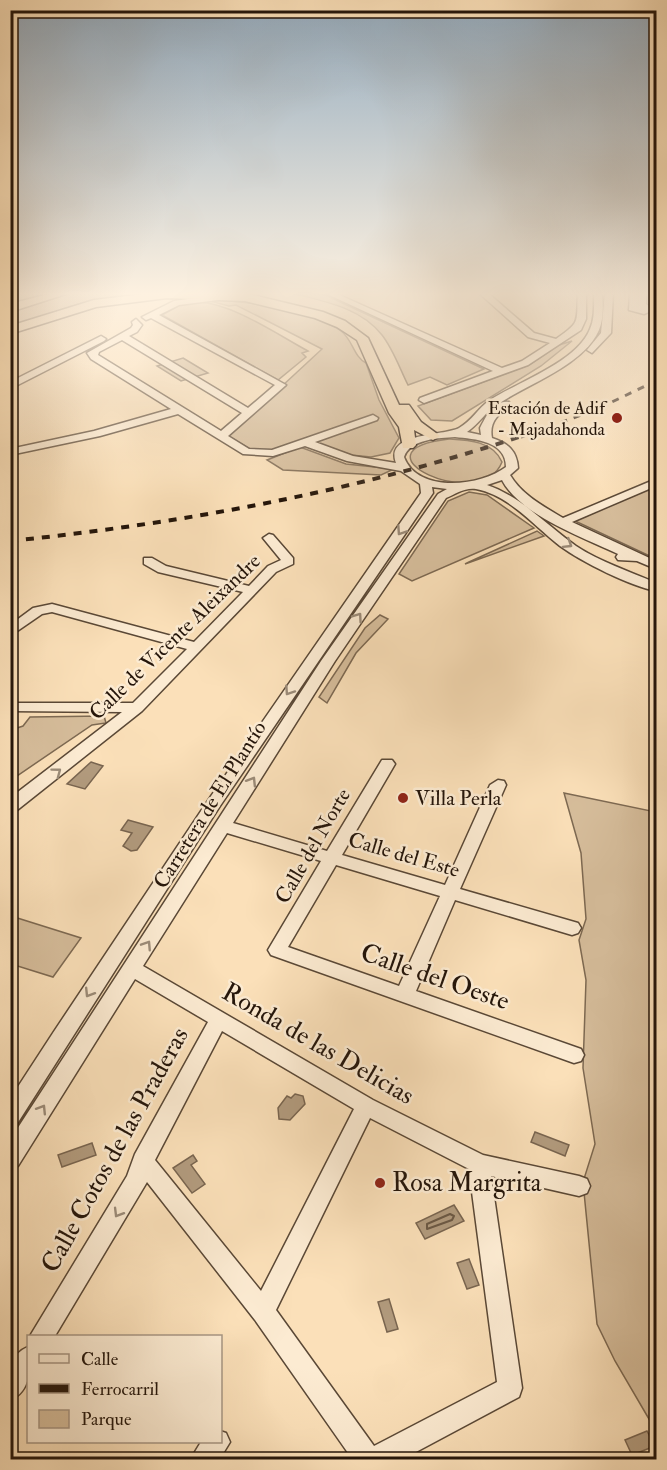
<svg xmlns="http://www.w3.org/2000/svg" width="667" height="1470" font-family="'IM FELL Double Pica',serif">
<style>
.green{fill:#d6bd9b;stroke:#7d6952;stroke-width:1.5}
.water{fill:#b29b7e;stroke:#796550;stroke-width:1.5}
.lines{fill:none;stroke-linecap:round;stroke-linejoin:round}
.shore{stroke:#6b5844;stroke-width:2}
.minor-casing{stroke:#5a4836;stroke-width:3}
.highway-casing{stroke:#24150a;stroke-width:3}
.minor{fill:#fcebd2;fill-rule:evenodd}
.highway{fill:#fbe0b9;fill-rule:evenodd}
.rail-far1{stroke:#24150a;stroke-width:3;stroke-dasharray:7 7;stroke-linecap:butt}
.rail{stroke:#24150a;stroke-width:4;stroke-dasharray:8 8;stroke-linecap:butt}
.oneway{stroke:#9b8b78}
.poi-dot{fill:#8f2418;stroke:#fcebd2;stroke-width:2}
.labels{text-anchor:middle;dominant-baseline:central;stroke-width:5;stroke-linejoin:round;paint-order:stroke}
.far-poi-label{font-size:18px;fill:#24150a;stroke:#fcebd2;text-anchor:end}
.street-label{font-size:21px;fill:#24150a;stroke:#fcebd2}
.poi-label{font-size:21px;fill:#24150a;stroke:#fcebd2;text-anchor:start}
.near-street-label{font-size:26px;fill:#24150a;stroke:#fcebd2}
.near-poi-label{font-size:26px;fill:#24150a;stroke:#fcebd2;text-anchor:start}
</style>
<rect width="100%" height="100%" fill="#fbe0b9"/>
<filter id="stains"><feTurbulence type="fractalNoise" baseFrequency=".00333" numOctaves="4"/><feColorMatrix values="0 0 0 0 .2 0 0 0 0 .09 0 0 0 0 .02 0 0 0 .5 -.17"/></filter>
<radialGradient id="worn" r=".72"><stop offset=".6" stop-color="#630" stop-opacity="0"/><stop offset="1" stop-color="#630" stop-opacity=".3"/></radialGradient>
<path class="green" d="M 11,293 L 140,293 L 11,334 Z
M 291,293 L 321,293 L 484,369 L 447,385 L 430,377 L 408,385 C 400,369 393,349 382,335 C 360,307 323,301 291,293 Z
M 206,300 C 241,300 313,310 341,331 C 353,340 353,356 366,363 L 379,400 L 399,438 L 390,453 L 371,457 L 351,455 L 306,439 L 268,451 L 252,450 L 228,436 L 322,349 L 236,305 L 229,306 Z
M 198,302 C 232,303 278,335 308,351 L 302,353 L 306,357 L 278,380 L 162,315 L 182,304 Z
M 572,341 L 541,366 L 452,421 L 431,420 L 418,406 L 529,365 L 559,345 Z
M 183,358 L 208,373 L 181,381 L 157,366 Z
M 449,439 C 468,440 493,441 502,462 C 481,515 345,451 449,439 Z
M 300,447 L 346,464 L 394,469 L 381,475 L 283,470 L 267,460 Z
M 651,487 L 656,489 L 656,559 L 575,521 Z
M 469,492 L 487,495 L 534,528 L 412,581 L 399,574 L 448,501 Z
M 537,531 L 544,536 L 465,564 L 469,562 Z
M 380,615 L 388,619 L 356,653 L 327,703 L 319,697 L 365,628 Z
M 104,716 L 106,723 L 92,725 L 11,780 L 11,730 L 23,726 L 30,717 Z
M 564,793 L 656,812 L 656,1382 L 653,1393 L 656,1431 L 615,1361 L 597,1324 L 583,1182 L 595,1144 L 583,1068 L 586,980 L 579,940 L 586,919 L 581,853 Z
M 11,916 L 81,938 L 53,977 L 11,964 Z"/>
<path class="water" d="M 91,762 L 103,766 L 85,789 L 67,784 Z
M 128,820 L 153,827 L 137,850 L 131,851 L 123,846 L 132,833 L 121,830 Z
M 295,1094 L 303,1096 L 305,1104 L 290,1120 L 279,1119 L 278,1108 L 287,1096 L 291,1098 Z
M 535,1132 L 569,1145 L 565,1156 L 531,1142 Z
M 92,1143 L 96,1155 L 62,1167 L 58,1155 Z
M 193,1155 L 197,1161 L 191,1165 L 205,1184 L 192,1193 L 173,1168 Z
M 454,1205 L 464,1221 L 425,1239 L 416,1223 Z
M 469,1259 L 479,1285 L 467,1289 L 457,1263 Z
M 389,1299 L 398,1329 L 387,1332 L 378,1302 Z
M 647,1431 L 655,1446 L 632,1455 L 625,1440 Z"/>
<g class="lines">
<path class="shore" d="M 450,1214 L 454,1216 L 452,1220 L 427,1229 L 427,1224 Z"/>
<defs>
<path id="minor" d="M 325,293 L 335,293 L 502,368 L 522,361 L 550,343 L 528,337 L 479,293 L 488,293 L 534,333 L 556,339 C 582,321 576,322 578,293 L 586,293 L 586,319 L 581,330 L 528,365 L 424,403 L 419,400 L 420,398 L 493,371 Z
M 594,293 L 602,293 C 603,305 604,318 599,330 C 584,365 528,384 498,404 C 486,411 479,424 467,432 L 481,435 L 480,428 C 486,417 493,400 509,402 L 509,406 C 497,415 489,423 492,438 C 508,443 517,451 518,468 L 510,475 C 522,495 543,506 563,518 L 656,479 L 656,486 L 572,522 L 656,561 L 656,569 L 637,561 L 618,560 L 616,557 L 618,554 C 584,538 520,515 502,480 L 487,485 C 522,497 546,525 576,546 C 600,562 629,571 656,583 L 656,591 C 630,586 582,562 560,546 C 534,526 509,495 476,489 C 466,487 455,494 446,498 L 335,661 L 233,823 L 327,851 L 382,760 L 392,760 L 395,764 L 342,855 L 445,885 L 490,785 L 498,780 L 504,781 L 506,785 L 460,889 L 578,923 L 581,928 L 578,933 L 572,935 L 455,900 L 416,991 L 581,1049 L 584,1055 L 581,1061 L 574,1063 L 271,955 L 268,950 L 321,861 L 227,833 L 143,966 L 373,1100 L 483,1155 L 579,1176 L 587,1179 L 590,1186 L 587,1193 L 579,1196 L 491,1176 L 522,1388 L 519,1397 L 401,1460 L 353,1460 L 255,1320 L 147,1182 L 55,1336 L 30,1336 L 127,1176 L 135,1154 L 208,1022 L 135,979 L 18,1166 L 10,1168 L 10,1140 L 321,661 L 438,494 L 447,489 L 432,487 L 433,493 L 220,806 L 17,1124 L 10,1127 L 10,1099 L 53,1033 L 209,799 L 421,493 L 420,484 L 401,471 L 347,461 L 305,446 L 273,456 L 243,454 L 178,414 L 100,436 L 10,455 L 10,449 L 94,431 L 171,409 L 91,359 L 87,353 L 131,328 L 133,325 L 132,322 L 136,319 L 142,325 L 137,332 L 129,336 L 248,408 L 275,385 L 151,318 L 146,320 L 142,317 L 174,301 L 215,295 L 218,296 L 218,300 L 179,305 L 159,315 L 286,385 L 228,436 L 249,449 L 272,450 L 373,415 L 378,418 L 377,420 L 315,442 L 353,456 L 396,463 C 384,432 445,436 459,428 C 472,421 478,408 490,400 C 518,382 577,362 590,329 C 595,318 594,305 594,293 ZM 122,340 L 242,413 L 221,431 L 98,355 L 99,352 ZM 455,437 C 475,439 506,441 506,467 C 481,486 418,494 404,457 C 410,439 439,438 455,437 ZM 336,865 L 440,896 L 399,986 L 288,947 ZM 222,1031 L 354,1109 L 261,1291 L 155,1160 ZM 370,1118 L 469,1169 L 497,1382 L 374,1446 L 276,1310 Z
M 605,293 L 613,293 L 611,333 L 592,353 L 587,350 L 601,333 Z
M 630,293 L 646,293 L 646,304 L 651,307 L 651,311 L 644,314 L 629,310 Z
M 101,336 L 106,339 L 104,341 L 10,389 L 10,382 Z
M 269,534 L 273,535 L 293,558 L 293,564 L 276,572 L 142,711 L 16,811 L 10,812 L 10,798 L 122,712 L 10,711 L 10,703 L 133,703 L 187,649 L 52,612 L 42,614 L 10,636 L 10,625 L 33,608 L 52,604 L 194,642 L 243,592 L 158,572 L 144,564 L 144,558 L 152,558 L 166,566 L 249,586 L 268,566 L 281,560 L 263,538 Z
M 28,1347 C 30,1366 32,1391 10,1400 C 10,1380 6,1356 28,1347 Z
M 220,1431 L 226,1433 L 230,1442 L 219,1460 L 190,1460 L 201,1442 L 220,1442 Z"/>
<path id="highway" d="M 52,293 L 69,293 L 10,312 L 10,304 Z
M 152,293 L 245,293 L 323,312 L 345,321 L 368,338 L 399,405 L 409,405 L 421,422 L 440,436 L 433,440 L 414,430 L 416,445 L 413,448 L 403,448 L 399,427 L 389,413 L 357,340 L 337,327 L 315,318 L 245,301 L 167,298 L 96,307 L 10,334 L 10,326 L 94,300 Z"/>
</defs>
<use href="#minor" class="minor-casing"/>
<use href="#highway" class="highway-casing"/>
<use href="#minor" class="minor"/>
<use href="#highway" class="highway"/>
<path class="rail-far1" d="M 521,437 L 595,410 L 656,381"/>
<path class="rail" d="M 10,541 C 185,523 358,491 525,435"/>
</g>
<defs><path id="oneway-chevron" d="M-2-3.5L2.5 0L-2 3.5" fill="none" stroke-width="1.6" stroke-linecap="round" stroke-linejoin="round" transform="scale(1.5)"/></defs>
<g class="oneway">
<use href="#oneway-chevron" transform="translate(401 531) rotate(124)"/>
<use href="#oneway-chevron" transform="translate(568 544) rotate(32)"/>
<use href="#oneway-chevron" transform="translate(358 617) rotate(-55)"/>
<use href="#oneway-chevron" transform="translate(289 691) rotate(124)"/>
<use href="#oneway-chevron" transform="translate(57 772) rotate(-37)"/>
<use href="#oneway-chevron" transform="translate(252 781) rotate(-58)"/>
<use href="#oneway-chevron" transform="translate(147 945) rotate(-57)"/>
<use href="#oneway-chevron" transform="translate(89 993) rotate(122)"/>
<use href="#oneway-chevron" transform="translate(42 1109) rotate(-58)"/>
<use href="#oneway-chevron" transform="translate(118 1213) rotate(121)"/>
</g>
<linearGradient id="sky" x2="0" y2="1"><stop stop-color="#92aabe"/><stop offset="0.59" stop-color="#fdf1e0"/><stop offset="1" stop-color="#fdf1e0" stop-opacity="0"/></linearGradient>
<rect width="667" height="498" fill="url(#sky)"/>
<g class="poi-dot">
<circle cx="617" cy="418" r="6"/>
<circle cx="403" cy="798" r="6"/>
<circle cx="380" cy="1183" r="6"/>
</g>
<g class="labels">
<g class="far-poi-label">
<text x="605" y="408">Estación de Adif<tspan x="605" dy="21">- Majadahonda</tspan></text>
</g>
<g class="street-label">
<text transform="translate(175 637) rotate(-44)">Calle de Vicente Aleixandre</text>
<text transform="translate(210 805) rotate(-58)">Carretera de El Plantío</text>
<text transform="translate(313 846) rotate(-60)">Calle del Norte</text>
<text transform="translate(404 855) rotate(16)">Calle del Este</text>
</g>
<g class="poi-label">
<text x="415" y="798">Villa Perla</text>
</g>
<g class="near-street-label">
<text transform="translate(435 977) rotate(19)">Calle del Oeste</text>
<text transform="translate(318 1044) rotate(30)">Ronda de las Delicias</text>
<text transform="translate(115 1150) rotate(-61)">Calle Cotos de las Praderas</text>
</g>
<g class="near-poi-label">
<text x="392" y="1183">Rosa Margrita</text>
</g>
</g>
<rect width="667" height="1470" fill="none" stroke="#fbe0b9" stroke-width="36"/>
<rect x="12" y="12" width="643" height="1446" fill="none" stroke="#24150a" stroke-width="3"/>
<rect x="18" y="18" width="631" height="1434" fill="none" stroke="#24150a" stroke-width="1.5"/>
<rect x="27" y="1335" width="195" height="108" fill="#fcebd2" stroke="#a69582" stroke-width="1.5"/>
<rect x="39" y="1354" width="30" height="9" fill="#fcebd2" stroke="#a69582" stroke-width="1.5"/>
<text x="81" y="1365" font-size="18" fill="#24150a">Calle</text>
<rect x="39" y="1384" width="30" height="9" fill="#24150a" stroke="#a69582" stroke-width="1.5"/>
<text x="81" y="1395" font-size="18" fill="#24150a">Ferrocarril</text>
<rect x="39" y="1410" width="30" height="18" fill="#d6bd9b" stroke="#a69582" stroke-width="1.5"/>
<text x="81" y="1425" font-size="18" fill="#24150a">Parque</text>
<rect width="100%" height="100%" filter="url(#stains)"/>
<rect width="100%" height="100%" fill="url(#worn)"/>
</svg>
